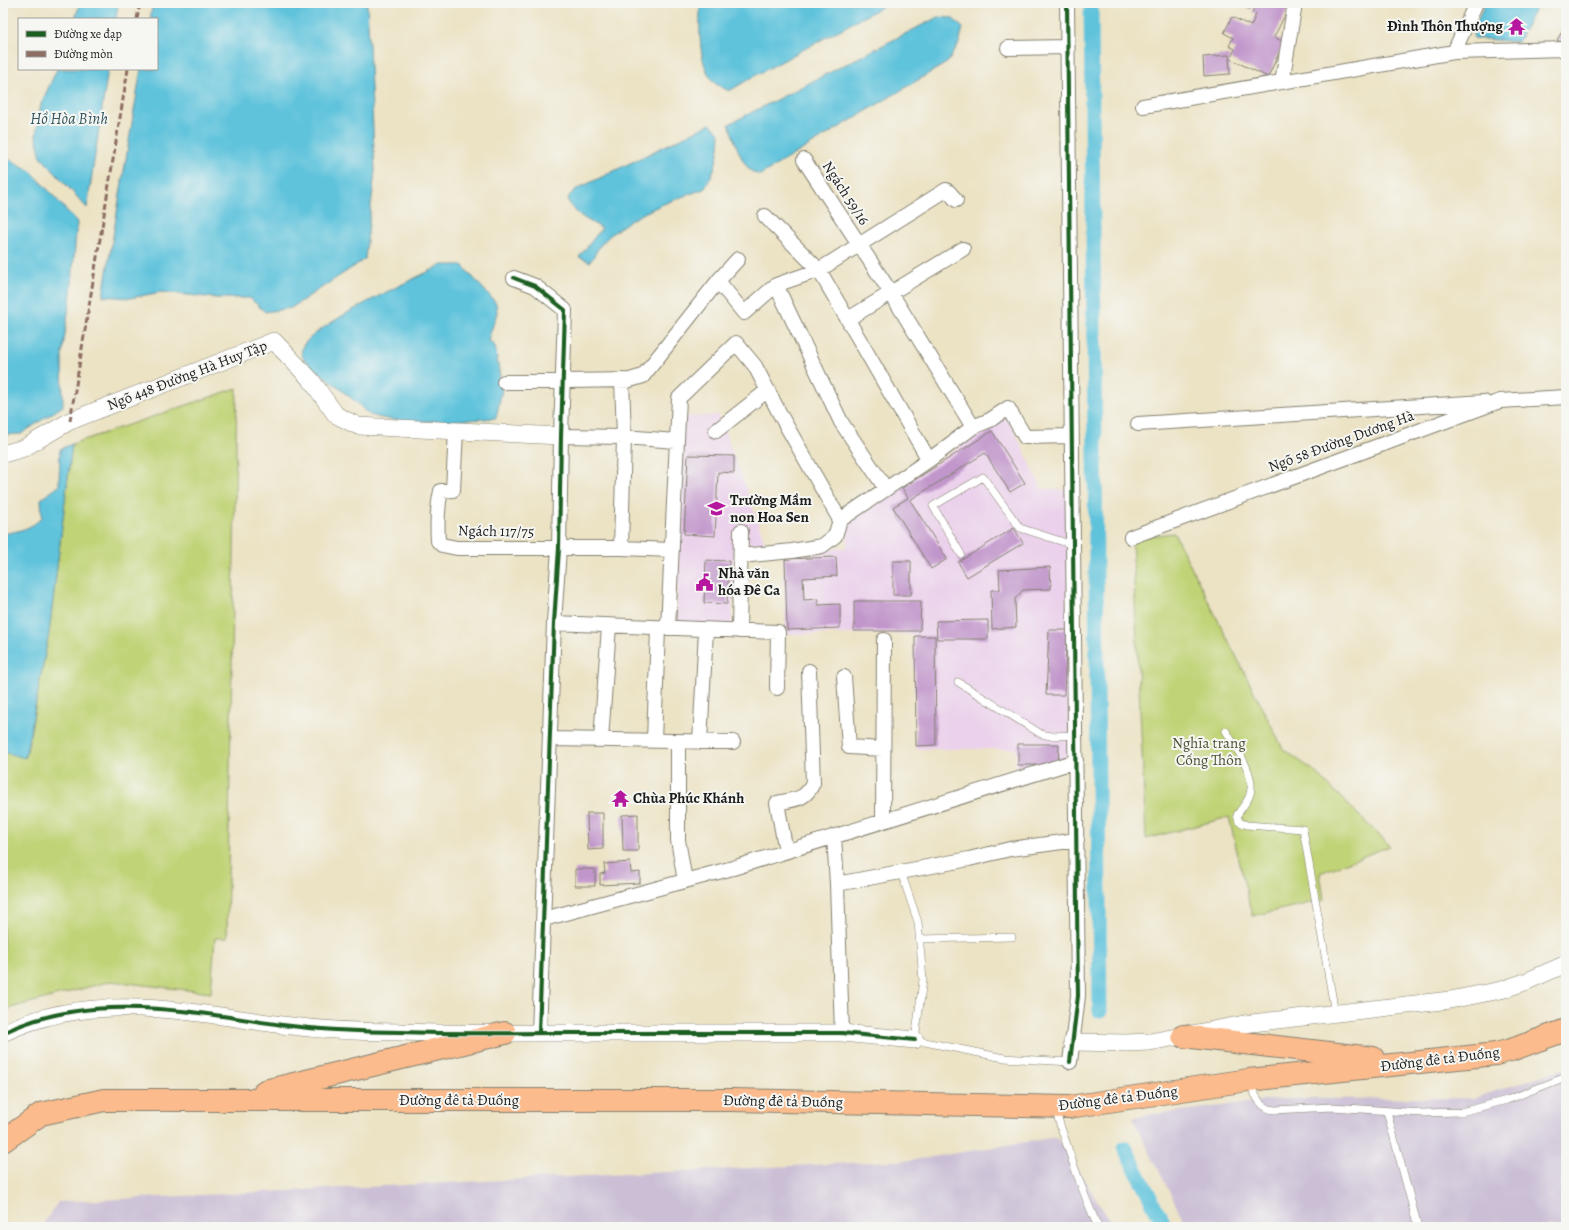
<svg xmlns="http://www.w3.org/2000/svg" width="1569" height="1230" font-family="Alegreya,serif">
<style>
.built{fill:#ebd1eb}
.industrial{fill:#cbbfd5}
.green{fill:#c0d376;stroke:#6e7849}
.water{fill:#5ec3dc;stroke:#3d707c}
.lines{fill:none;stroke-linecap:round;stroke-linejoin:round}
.canal{stroke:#5ec3dc;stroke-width:15}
.building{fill:#c196cb}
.service-casing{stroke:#848070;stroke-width:8}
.minor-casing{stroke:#848070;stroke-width:16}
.tertiary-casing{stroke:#848070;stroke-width:18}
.primary-casing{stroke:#848070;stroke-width:24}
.service{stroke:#fff;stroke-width:7}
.minor{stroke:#fff;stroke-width:14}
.tertiary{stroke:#fff;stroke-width:17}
.primary{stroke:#fbbb8c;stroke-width:22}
.quiet{stroke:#8d6e63;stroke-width:3;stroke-dasharray:6 3;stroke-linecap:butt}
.cycleway-casing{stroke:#f6f6f2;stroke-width:6}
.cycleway{stroke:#1b5e20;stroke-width:4}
.labels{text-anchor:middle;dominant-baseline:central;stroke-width:4;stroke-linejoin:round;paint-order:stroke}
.poi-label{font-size:15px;font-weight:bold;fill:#1c1c1c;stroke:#f6f6f2;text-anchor:start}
.street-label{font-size:15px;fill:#1c1c1c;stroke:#f6f6f2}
.park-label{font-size:15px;fill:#4d5337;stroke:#f6f6f2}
.water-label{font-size:16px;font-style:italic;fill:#33565f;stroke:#f6f6f2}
</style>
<rect width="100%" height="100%" fill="#f6f6f2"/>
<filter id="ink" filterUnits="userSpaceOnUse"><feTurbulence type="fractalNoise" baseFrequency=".025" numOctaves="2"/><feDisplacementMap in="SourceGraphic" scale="8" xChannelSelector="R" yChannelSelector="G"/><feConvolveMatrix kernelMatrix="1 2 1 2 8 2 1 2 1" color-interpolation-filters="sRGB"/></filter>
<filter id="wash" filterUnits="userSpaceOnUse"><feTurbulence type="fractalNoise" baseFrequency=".012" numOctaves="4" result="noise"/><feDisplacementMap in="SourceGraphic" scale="16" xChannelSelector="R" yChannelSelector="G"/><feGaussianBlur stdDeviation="0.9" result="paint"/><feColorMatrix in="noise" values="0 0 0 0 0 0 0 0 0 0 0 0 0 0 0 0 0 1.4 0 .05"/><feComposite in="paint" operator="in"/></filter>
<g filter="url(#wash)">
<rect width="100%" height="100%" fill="#ece3c5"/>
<path class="built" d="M 718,415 L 743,480 L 766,546 L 735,540 L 732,625 L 676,624 L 683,417 Z
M 1007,415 L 1042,489 L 1072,490 L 1069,765 L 1016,767 L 1016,749 L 916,749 L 913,634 L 786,634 L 783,557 L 847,547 L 848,521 Z"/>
<path class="industrial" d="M 1566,1068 L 1566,1227 L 1187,1227 L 1132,1117 L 1278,1099 L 1474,1098 Z
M 1057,1137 L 1114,1227 L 41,1227 L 58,1202 L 913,1160 Z"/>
<path class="green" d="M 237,388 L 227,938 L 215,938 L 211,993 L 111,981 L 3,1010 L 3,752 L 26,757 L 49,633 L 72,444 Z
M 1174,533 L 1283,749 L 1313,770 L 1390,846 L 1320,873 L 1324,900 L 1252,916 L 1229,817 L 1146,839 L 1132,538 Z"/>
<path class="water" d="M 80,3 L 118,3 L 116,19 L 75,19 Z
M 153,3 L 367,3 L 375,171 L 365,259 L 291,308 L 265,312 L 250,298 L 216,298 L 161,292 L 130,298 L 103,296 L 141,69 L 157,69 L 157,19 L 150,19 Z
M 700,3 L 889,3 L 751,78 L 729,91 C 724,88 717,86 713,81 C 697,61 700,27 700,3 Z
M 1485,3 L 1538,3 L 1518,42 L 1474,38 L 1472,32 Z
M 938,17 L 952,18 L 963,28 L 959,43 L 948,62 L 760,175 C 742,172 735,140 729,124 Z
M 57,69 L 108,69 L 87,208 L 41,157 L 36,136 L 41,104 Z
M 710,124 L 720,133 C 719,156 716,170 704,189 C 669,201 633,214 606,239 C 599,245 595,255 590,262 L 579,257 L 602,228 C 587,220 577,216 568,201 L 569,196 L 575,190 Z
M 3,156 L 31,171 L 77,222 L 71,293 L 62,354 L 63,406 L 21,434 L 3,435 Z
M 442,265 L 462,265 L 496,303 L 497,313 L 488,340 L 495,346 L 502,390 L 496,418 C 470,420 386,426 367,413 C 363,410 360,405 356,402 C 345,393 334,384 323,375 C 315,369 298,360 302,348 C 310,326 418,277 442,265 Z
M 72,444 L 49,633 L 25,758 L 3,752 L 3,534 C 18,531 32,529 42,517 L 41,499 L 59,486 L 60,449 Z"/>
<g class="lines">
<path class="canal" d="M 1091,3 L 1100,1011
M 1125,1148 L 1165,1227"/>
</g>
<g id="blocks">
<path class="building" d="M 1236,3 L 1253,3 L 1250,9 Z
M 1257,3 L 1291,3 L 1274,37 L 1284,42 L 1268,77 L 1230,59 L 1235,49 L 1229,46 L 1233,38 L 1224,33 L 1232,17 L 1251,26 L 1256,14 L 1252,12 Z
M 1566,25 L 1566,45 L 1557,40 Z
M 1229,55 L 1230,74 L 1204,76 L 1203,57 Z
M 992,431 L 1025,483 L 1010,492 L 985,453 L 910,500 L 947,559 L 931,569 L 893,507 L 908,498 L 902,488 Z
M 688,455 L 734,456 L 734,473 L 718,472 L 715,536 L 684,534 Z
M 1014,528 L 1023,543 L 967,577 L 958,562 Z
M 836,557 L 837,576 L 803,578 L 804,600 L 818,599 L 818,605 L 840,604 L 840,628 L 787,630 L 785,559 Z
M 706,560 L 729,561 L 727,604 L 704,603 Z
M 893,561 L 911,561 L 911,595 L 893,595 Z
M 1050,567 L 1051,589 L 1023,590 L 1015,599 L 1016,627 L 992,629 L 991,590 L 1000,590 L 999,570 Z
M 854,601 L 921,601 L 920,631 L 854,631 Z
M 988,620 L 988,639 L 937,639 L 936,621 Z
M 1049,630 L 1067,630 L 1064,695 L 1046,695 Z
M 915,636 L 935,636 L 936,745 L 916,746 Z
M 1018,744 L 1059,744 L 1058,765 L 1018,765 Z
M 587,813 L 603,813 L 603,849 L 588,850 Z
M 638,814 L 638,851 L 623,851 L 622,815 Z
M 630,862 L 631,873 L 640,872 L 640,883 L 600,885 L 600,874 L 605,873 L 604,864 Z
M 575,869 L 595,869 L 595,886 L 575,886 Z"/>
</g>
</g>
<g filter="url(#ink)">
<use href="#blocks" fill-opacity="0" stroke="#848070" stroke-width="1"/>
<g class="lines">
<defs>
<path id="service" d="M 961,554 L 933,506 L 983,477 L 1020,528 L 1073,545
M 958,682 L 1041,734 L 1051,736 L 1076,735
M 1226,731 C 1236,748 1258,777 1249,797 C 1246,803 1241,809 1237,815 L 1239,822 L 1247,825 L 1303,829 L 1335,1013
M 901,872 L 918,922 L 923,980 L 915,1040 L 1004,1058 L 1070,1062
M 919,939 L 1012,937
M 1249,1082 C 1255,1094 1259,1108 1274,1110 L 1332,1107 L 1422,1113 L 1461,1112 L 1507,1100 L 1566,1077
M 1055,1109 C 1068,1149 1081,1189 1098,1227
M 1387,1112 L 1418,1227"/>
<path id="minor" d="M 1067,3 L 1078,996 L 1070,1062
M 1008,48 L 1067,47
M 1454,52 L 1476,3
M 1282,82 L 1295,3
M 1143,106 L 1454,52 L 1566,49
M 804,160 L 891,293 L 973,427
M 765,216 L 819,270 L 929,460
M 514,278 L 535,286 L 565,310 L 561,436 L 559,548 L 554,623 L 539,1033
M 718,281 L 744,313 L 776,285 L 819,270 L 946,190 L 949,192 L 956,200
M 776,285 L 841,422 L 886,489
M 848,319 L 963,249
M 504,382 L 630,380 L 643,376 L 718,281 L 738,259
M 1138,424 L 1484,402
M 456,430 L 453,490 L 441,491 C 437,508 437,524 438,541 L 442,545 L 457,548 L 621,548 L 672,550
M 716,431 L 768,390
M 561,436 L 624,437 L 676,441
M 1131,537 L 1500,401 L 1566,397
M 621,548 L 624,437 L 622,380
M 741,556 L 792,551 L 822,546 L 835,536 L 840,520 L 929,460 L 973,427 L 990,420 L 1008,408 L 1025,437 L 1072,436
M 554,623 L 778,632 L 777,688
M 668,628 L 679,398 L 736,343 L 755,366 L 782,418 L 840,520
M 739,631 L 741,531
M 844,677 L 849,747 L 883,749
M 550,739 L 733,742
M 601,740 L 609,626
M 654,741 L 658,628
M 678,742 L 678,840 L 685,881
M 700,742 L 706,630
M 883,820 L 884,640
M 834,836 L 837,884 L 842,1033
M 786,851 L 777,803 C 794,799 805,801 813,783 L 809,671
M 837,884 L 969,859 L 1010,849 L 1077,840
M 544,919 L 733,868 L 1076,761"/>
<path id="tertiary" d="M 3,454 L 24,448 L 70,421 L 274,341 L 311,380 L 336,415 L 358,426 L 561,436
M 3,1033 C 90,990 191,1012 282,1025 C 321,1030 362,1032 401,1032 C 452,1034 503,1033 554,1033 C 650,1033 746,1033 842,1033 L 915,1040
M 1072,1042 L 1126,1043 L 1150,1042 L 1244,1024 L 1450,1000 L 1501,990 L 1525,982 L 1566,964"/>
<path id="primary" d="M 1183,1036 L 1373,1058
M 265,1091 L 505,1033
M 3,1141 L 41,1114 L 104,1100 L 732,1100 L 1069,1107 L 1248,1080 L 1496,1054 L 1511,1050 L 1566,1030"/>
</defs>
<use href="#service" class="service-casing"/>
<use href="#minor" class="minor-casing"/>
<use href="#tertiary" class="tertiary-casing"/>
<use href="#primary" class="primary-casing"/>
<use href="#service" class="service"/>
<use href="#minor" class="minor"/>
<use href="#tertiary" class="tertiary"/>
<use href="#primary" class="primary"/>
<path class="quiet" d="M 137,19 L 140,3
M 70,421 L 128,69"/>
<defs>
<path id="cycleway" d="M 1067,3 L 1078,996 L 1070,1062
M 514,278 L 535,286 L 565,310 L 561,436 L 559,548 L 554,623 L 539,1033
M 3,1033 C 90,990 191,1012 282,1025 C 321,1030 362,1032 401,1032 C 452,1034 503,1033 554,1033 C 650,1033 746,1033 842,1033 L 915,1040"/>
</defs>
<use href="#cycleway" class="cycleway-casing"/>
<use href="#cycleway" class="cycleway"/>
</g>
</g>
<defs>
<symbol id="temple-bare" viewBox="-9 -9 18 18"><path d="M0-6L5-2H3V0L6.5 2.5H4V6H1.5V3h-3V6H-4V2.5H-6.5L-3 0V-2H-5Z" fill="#b5179e" stroke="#f6f6f2" stroke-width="2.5" paint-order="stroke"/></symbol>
<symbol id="school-bare" viewBox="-9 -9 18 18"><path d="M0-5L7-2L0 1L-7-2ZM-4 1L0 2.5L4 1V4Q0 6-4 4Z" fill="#b5179e" stroke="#f6f6f2" stroke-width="2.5" paint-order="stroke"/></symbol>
<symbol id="civic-bare" viewBox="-9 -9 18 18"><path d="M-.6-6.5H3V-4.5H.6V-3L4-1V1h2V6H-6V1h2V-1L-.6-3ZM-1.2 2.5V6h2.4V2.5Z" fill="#b5179e" stroke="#f6f6f2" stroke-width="2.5" paint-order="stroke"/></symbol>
</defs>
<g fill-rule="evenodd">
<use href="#temple-bare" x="1504" y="14" width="25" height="25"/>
<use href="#school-bare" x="704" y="496" width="25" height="25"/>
<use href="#civic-bare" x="692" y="570" width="25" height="25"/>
<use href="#temple-bare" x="608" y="786" width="25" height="25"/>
</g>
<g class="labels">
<g class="poi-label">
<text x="1503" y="26" text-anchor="end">Đình Thôn Thượng</text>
<text x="730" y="500">Trường Mầm<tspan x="730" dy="17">non Hoa Sen</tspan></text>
<text x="718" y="573">Nhà văn<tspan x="718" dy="17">hóa Đê Ca</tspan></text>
<text x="633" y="798">Chùa Phúc Khánh</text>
</g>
<g class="street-label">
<text transform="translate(846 193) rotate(57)">Ngách 59/16</text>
<text transform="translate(187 375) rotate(-21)">Ngõ 448 Đường Hà Huy Tập</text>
<text transform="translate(1341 441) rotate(-20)">Ngõ 58 Đường Dương Hà</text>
<text transform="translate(496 531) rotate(1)">Ngách 117/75</text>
<text transform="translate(1440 1059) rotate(-7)">Đường đê tả Đuống</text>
<text transform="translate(1118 1098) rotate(-7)">Đường đê tả Đuống</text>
<text x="459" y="1100">Đường đê tả Đuống</text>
<text transform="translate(783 1101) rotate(1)">Đường đê tả Đuống</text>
</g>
<g class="park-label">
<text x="1209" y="743">Nghĩa trang<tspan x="1209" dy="17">Cống Thôn</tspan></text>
</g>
<g class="water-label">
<text x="69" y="119">Hồ Hòa Bình</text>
</g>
</g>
<rect width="1569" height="1230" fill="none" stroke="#f6f6f2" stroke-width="16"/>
<rect x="18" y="18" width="140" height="52" fill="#f6f6f2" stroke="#9f9f9c"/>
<rect x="26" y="31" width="20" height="6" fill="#1b5e20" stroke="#9f9f9c"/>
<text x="54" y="38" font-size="12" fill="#1c1c1c">Đường xe đạp</text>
<rect x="26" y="51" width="20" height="6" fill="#8d6e63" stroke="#9f9f9c"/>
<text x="54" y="58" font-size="12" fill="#1c1c1c">Đường mòn</text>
</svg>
